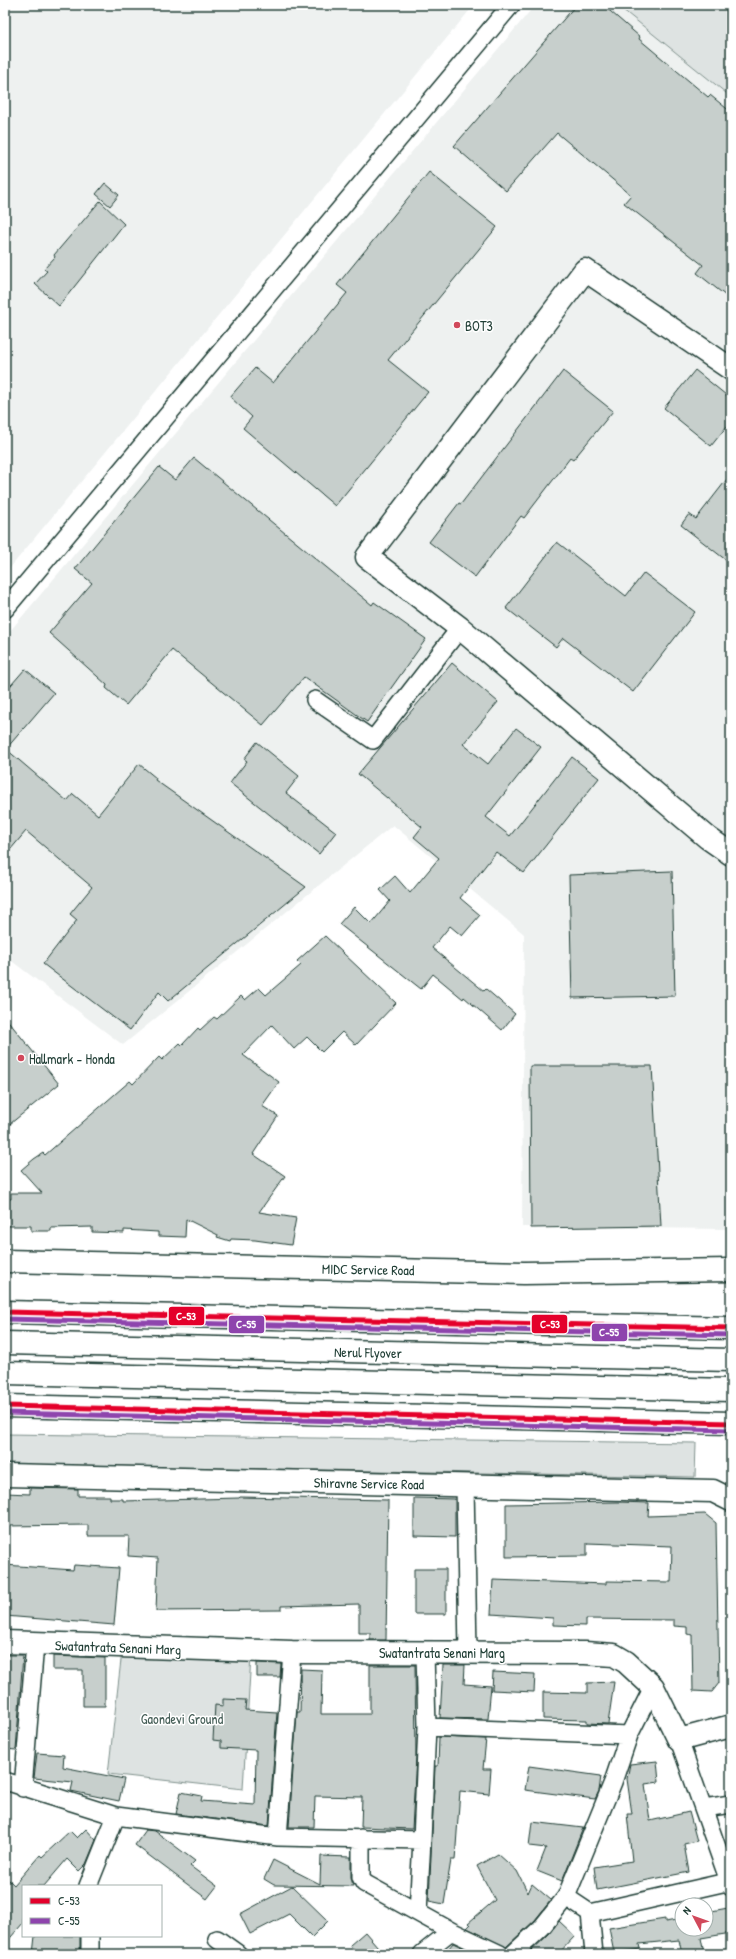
<svg xmlns="http://www.w3.org/2000/svg" width="736" height="1959" font-family="'Patrick Hand',sans-serif">
<style>
.built{fill:#eef1f0}
.green{fill:#dee3e2;stroke:#7e908b}
.building{fill:#c7cfcc;stroke:#1f3d34}
.lines{fill:none;stroke-linecap:round;stroke-linejoin:round}
.street-casing{stroke:#1f3d34;stroke-width:20}
.secondary-casing{stroke:#1f3d34;stroke-width:25}
.highway-casing{stroke:#1f3d34;stroke-width:25}
.street{stroke:#fff;stroke-width:17}
.secondary{stroke:#fff;stroke-width:22}
.highway{stroke:#fff;stroke-width:22}
.bus-1-casing{stroke:#fff;stroke-width:8}
.bus-2-casing{stroke:#fff;stroke-width:8}
.bus-1{stroke:#e4002b;stroke-width:5}
.bus-2{stroke:#8e44ad;stroke-width:5}
.poi-dot{fill:#d1495b;stroke:#fff;stroke-width:1.5}
.labels{text-anchor:middle;dominant-baseline:central;stroke-width:3;stroke-linejoin:round;paint-order:stroke}
.poi-label{font-size:14px;fill:#1f3d34;stroke:#fff;text-anchor:start}
.street-label{font-size:14px;fill:#1f3d34;stroke:#fff}
.park-label{font-size:14px;fill:#455e57;stroke:#fff}
.line-badge{stroke:#fff;stroke-width:1.5}
.badge-label{font-size:11px;text-anchor:middle;font-weight:bold;fill:#fff}
</style>
<rect width="100%" height="100%" fill="#fff"/>
<filter id="ink" filterUnits="userSpaceOnUse"><feTurbulence type="fractalNoise" baseFrequency=".025" numOctaves="2"/><feDisplacementMap in="SourceGraphic" scale="8" xChannelSelector="R" yChannelSelector="G"/><feConvolveMatrix kernelMatrix="1 2 1 2 8 2 1 2 1" color-interpolation-filters="sRGB"/></filter>
<g filter="url(#ink)">
<path class="built" d="M 5,5 L 474,5 L 5,574 Z
M 535,5 L 617,5 L 731,97 L 731,1229 L 522,1227 L 524,934 L 393,825 L 123,1045 L 5,956 L 5,637 Z"/>
<path class="green" d="M 617,5 L 731,5 L 731,97 Z
M 5,1434 L 696,1443 L 695,1477 L 5,1464 Z
M 122,1651 L 251,1656 L 243,1789 L 108,1774 Z"/>
<path class="building" d="M 576,5 L 603,5 L 640,37 L 639,39 L 708,97 L 710,95 L 731,112 L 731,300 L 697,273 L 703,265 L 624,203 L 631,195 L 557,133 L 506,191 L 454,146 Z
M 429,172 L 497,227 L 388,360 L 428,392 L 335,506 L 243,428 L 252,417 L 230,397 L 255,368 L 273,383 L 347,293 L 337,285 Z
M 105,183 L 119,195 L 110,206 L 96,194 Z
M 100,201 L 124,224 L 59,306 L 35,284 L 47,271 L 44,269 L 55,257 L 54,255 Z
M 695,370 L 731,399 L 731,421 L 711,446 L 664,408 Z
M 563,371 L 613,411 L 573,460 L 570,458 L 524,518 L 521,516 L 475,577 L 429,542 L 459,503 L 461,504 Z
M 194,458 L 372,605 L 374,602 L 426,639 L 367,722 L 304,677 L 263,725 L 172,650 L 126,705 L 106,688 L 107,685 L 49,633 L 92,583 L 75,569 L 159,467 L 175,480 Z
M 731,474 L 731,564 L 681,525 L 689,514 L 696,519 Z
M 557,542 L 626,596 L 644,573 L 695,612 L 633,692 L 563,638 L 556,647 L 506,608 Z
M 452,663 L 498,702 L 463,744 L 488,764 L 516,728 L 541,747 L 486,817 L 510,836 L 572,757 L 599,778 L 524,873 L 496,852 L 460,898 L 480,915 L 462,936 L 450,926 L 432,948 L 484,991 L 486,989 L 515,1014 L 502,1030 L 464,997 L 463,999 L 433,974 L 421,989 L 339,924 L 354,907 L 371,924 L 390,901 L 380,890 L 395,876 L 410,893 L 439,858 L 414,837 L 422,827 L 358,774 Z
M 25,669 L 54,693 L 6,749 L 67,801 L 73,794 L 98,815 L 139,764 L 156,778 L 155,780 L 306,887 L 168,1001 L 159,992 L 130,1030 L 43,964 L 77,920 L 70,914 L 92,887 L 26,831 L 5,856 L 5,692 Z
M 257,742 L 299,776 L 286,793 L 336,832 L 319,854 L 230,783 L 247,761 L 244,759 Z
M 672,871 L 675,996 L 572,998 L 569,875 Z
M 325,936 L 396,1003 L 356,1045 L 342,1032 L 322,1052 L 307,1037 L 294,1049 L 272,1025 L 243,1055 L 279,1082 L 262,1106 L 278,1116 L 253,1154 L 285,1176 L 259,1212 L 296,1218 L 291,1245 L 255,1240 L 231,1239 L 230,1241 L 217,1237 L 218,1235 L 186,1219 L 185,1237 L 158,1236 L 158,1232 L 124,1230 L 124,1233 L 92,1232 L 92,1227 L 51,1228 L 51,1231 L 31,1231 L 31,1226 L 5,1226 L 5,1199 L 11,1199 L 11,1193 L 42,1193 L 21,1170 L 34,1159 L 43,1153 L 45,1155 L 130,1081 L 133,1084 L 159,1057 L 162,1060 L 180,1043 L 182,1045 L 198,1028 L 200,1030 L 214,1017 L 217,1019 L 241,996 L 245,1000 L 259,988 L 266,995 L 301,965 L 297,961 Z
M 5,1017 L 59,1084 L 5,1128 Z
M 530,1066 L 652,1066 L 661,1226 L 531,1228 Z
M 30,1488 L 78,1489 L 78,1496 L 110,1496 L 110,1499 L 123,1499 L 123,1501 L 239,1498 L 240,1497 L 388,1500 L 386,1640 L 370,1640 L 370,1633 L 359,1633 L 359,1604 L 281,1606 L 281,1610 L 156,1611 L 158,1558 L 128,1556 L 129,1536 L 88,1536 L 88,1525 L 5,1526 L 5,1493 L 30,1494 Z
M 414,1498 L 455,1499 L 455,1537 L 414,1536 Z
M 618,1502 L 649,1503 L 648,1516 L 705,1514 L 716,1523 L 719,1683 L 712,1692 L 693,1691 L 692,1635 L 687,1634 L 687,1627 L 674,1626 L 674,1620 L 586,1619 L 586,1626 L 553,1625 L 553,1618 L 491,1614 L 493,1580 L 606,1584 L 606,1581 L 671,1582 L 672,1546 L 587,1543 L 587,1556 L 506,1557 L 506,1504 Z
M 5,1565 L 73,1570 L 74,1565 L 119,1568 L 114,1625 L 5,1616 Z
M 414,1569 L 446,1569 L 446,1614 L 414,1614 Z
M 5,1655 L 23,1655 L 16,1750 L 5,1749 Z
M 53,1656 L 105,1658 L 105,1706 L 83,1706 L 83,1670 L 53,1670 Z
M 257,1663 L 281,1664 L 280,1677 L 257,1677 Z
M 370,1665 L 415,1665 L 416,1757 L 412,1829 L 361,1827 L 362,1797 L 315,1796 L 314,1827 L 289,1827 L 297,1712 L 300,1712 L 301,1669 L 322,1670 L 321,1714 L 370,1714 Z
M 443,1665 L 465,1665 L 464,1684 L 491,1686 L 488,1719 L 440,1718 Z
M 493,1672 L 535,1674 L 534,1692 L 492,1690 Z
M 614,1682 L 608,1724 L 587,1723 L 587,1720 L 543,1719 L 543,1692 L 587,1693 L 587,1683 Z
M 223,1699 L 246,1700 L 245,1710 L 277,1712 L 269,1826 L 176,1814 L 181,1792 L 202,1796 L 201,1801 L 255,1805 L 256,1750 L 221,1748 L 221,1741 L 213,1740 L 215,1705 L 223,1706 Z
M 439,1737 L 486,1739 L 483,1769 L 491,1769 L 489,1794 L 460,1791 L 455,1860 L 451,1860 L 444,1904 L 429,1901 L 435,1766 L 438,1766 Z
M 37,1753 L 64,1755 L 63,1767 L 124,1779 L 119,1801 L 71,1791 L 73,1782 L 34,1778 Z
M 657,1761 L 659,1782 L 645,1784 L 650,1821 L 689,1812 L 697,1841 L 684,1844 L 689,1872 L 597,1890 L 594,1867 L 632,1861 L 627,1814 L 632,1814 L 627,1779 L 630,1764 Z
M 529,1766 L 601,1776 L 599,1791 L 595,1799 L 525,1790 Z
M 532,1822 L 583,1828 L 562,1881 L 537,1871 L 546,1848 L 529,1846 Z
M 86,1829 L 96,1840 L 86,1864 L 79,1871 L 67,1859 L 44,1886 L 23,1886 L 23,1923 L 5,1944 L 5,1876 L 14,1885 L 40,1855 L 42,1857 L 70,1831 L 77,1838 Z
M 146,1830 L 155,1831 L 195,1861 L 190,1866 L 217,1886 L 207,1899 L 135,1845 Z
M 498,1854 L 517,1871 L 528,1893 L 532,1884 L 551,1900 L 535,1920 L 506,1947 L 467,1928 L 470,1925 L 468,1923 L 495,1900 L 477,1866 Z
M 321,1856 L 351,1857 L 351,1877 L 353,1886 L 274,1885 L 264,1879 L 273,1860 L 320,1884 Z
M 292,1886 L 328,1921 L 312,1937 L 289,1914 L 250,1934 L 240,1914 Z
M 728,1908 L 731,1933 L 701,1938 L 704,1954 L 682,1954 L 679,1940 L 639,1944 L 640,1949 L 614,1953 L 609,1928 L 665,1919 L 665,1922 L 682,1919 L 682,1929 L 706,1929 L 706,1912 Z
M 559,1921 L 575,1936 L 558,1954 L 528,1954 L 549,1934 Z
M 365,1932 L 384,1954 L 357,1954 L 350,1945 Z
M 35,1936 L 80,1936 L 80,1954 L 33,1954 Z
M 453,1943 L 476,1954 L 444,1954 Z"/>
<g class="lines">
<defs>
<path id="street" d="M 5,609 L 511,5
M 315,700 L 373,740 L 460,628
M 465,1485 L 468,1652
M 425,1653 L 427,1727
M 679,1740 L 731,1887
M 5,1781 L 116,1816 L 278,1837 L 422,1840 L 427,1727 L 629,1735
M 23,1788 L 35,1644
M 704,1808 L 731,1804
M 278,1837 L 292,1652
M 361,1838 L 361,1877 L 364,1883 L 451,1931
M 88,1886 L 116,1816
M 566,1897 L 590,1913 L 594,1954
M 418,1912 L 422,1840
M 590,1913 L 731,1881
M 217,1939 L 238,1954
M 90,1954 L 90,1936
M 422,1954 L 451,1931 L 500,1954
M 513,1954 L 542,1927 L 566,1897 L 613,1782 L 629,1735 L 653,1687"/>
<path id="secondary" d="M 731,369 L 585,270 L 367,557 L 460,628 L 708,838 L 731,854
M 5,1261 L 524,1273 L 731,1270
M 5,1475 L 713,1491 L 731,1500
M 5,1642 L 292,1652 L 585,1653 L 614,1655 L 626,1662 L 653,1687 L 679,1740 L 731,1726"/>
<path id="highway" d="M 5,1312 L 731,1328
M 5,1343 L 731,1360
M 5,1373 L 731,1390
M 5,1406 L 731,1423"/>
</defs>
<use href="#street" class="street-casing"/>
<use href="#secondary" class="secondary-casing"/>
<use href="#highway" class="highway-casing"/>
<use href="#street" class="street"/>
<use href="#secondary" class="secondary"/>
<use href="#highway" class="highway"/>
<defs>
<path id="bus-1" d="M 5,1312 L 731,1328
M 5,1406 L 731,1423"/>
<path id="bus-2" d="M 5,1319 L 731,1335
M 5,1413 L 731,1430"/>
</defs>
<use href="#bus-1" class="bus-1-casing"/>
<use href="#bus-2" class="bus-2-casing"/>
<use href="#bus-1" class="bus-1"/>
<use href="#bus-2" class="bus-2"/>
</g>
</g>
<g class="poi-dot">
<circle cx="457" cy="325" r="4"/>
<circle cx="21" cy="1058" r="4"/>
</g>
<g class="labels">
<g class="poi-label">
<text x="465" y="325">BOT3</text>
<text x="29" y="1058">Hallmark - Honda</text>
</g>
<g class="street-label">
<text transform="translate(368 1269) rotate(1)">MIDC Service Road</text>
<text transform="translate(368 1352) rotate(1)">Nerul Flyover</text>
<text transform="translate(369 1483) rotate(1)">Shiravne Service Road</text>
<text transform="translate(118 1647) rotate(2)">Swatantrata Senani Marg</text>
<text x="442" y="1652">Swatantrata Senani Marg</text>
</g>
<g class="park-label">
<text x="182" y="1718">Gaondevi Ground</text>
</g>
</g>
<g class="line-badge">
<rect x="168" y="1306" width="37" height="20" rx="4" fill="#e4002b"/>
<rect x="531" y="1314" width="37" height="20" rx="4" fill="#e4002b"/>
<rect x="228" y="1315" width="37" height="19" rx="4" fill="#8e44ad"/>
<rect x="591" y="1323" width="37" height="19" rx="4" fill="#8e44ad"/>
</g>
<g class="badge-label">
<text x="186" y="1320">C-53</text>
<text x="550" y="1328">C-53</text>
<text x="246" y="1328">C-55</text>
<text x="609" y="1336">C-55</text>
</g>
<rect width="736" height="1959" fill="none" stroke="#fff" stroke-width="20"/>
<rect x="10" y="10" width="716" height="1939" fill="none" stroke="#1f3d34" stroke-width="1.5" filter="url(#ink)"/>
<rect x="22" y="1885" width="140" height="52" fill="#ffffff" stroke="#a5b1ae"/>
<rect x="30" y="1898" width="20" height="6" fill="#e4002b" stroke="#a5b1ae"/>
<text x="58" y="1905" font-size="12" fill="#1f3d34">C-53</text>
<rect x="30" y="1918" width="20" height="6" fill="#8e44ad" stroke="#a5b1ae"/>
<text x="58" y="1925" font-size="12" fill="#1f3d34">C-55</text>
<g transform="translate(694 1917) rotate(311)"><circle r="19" fill="#ffffff" stroke="#a5b1ae"/>
<path d="M0-3L7 15L0 10L-7 15Z" fill="#d1495b"/>
<text y="-6" font-size="11" font-weight="bold" text-anchor="middle" fill="#1f3d34">N</text>
</g>
</svg>
